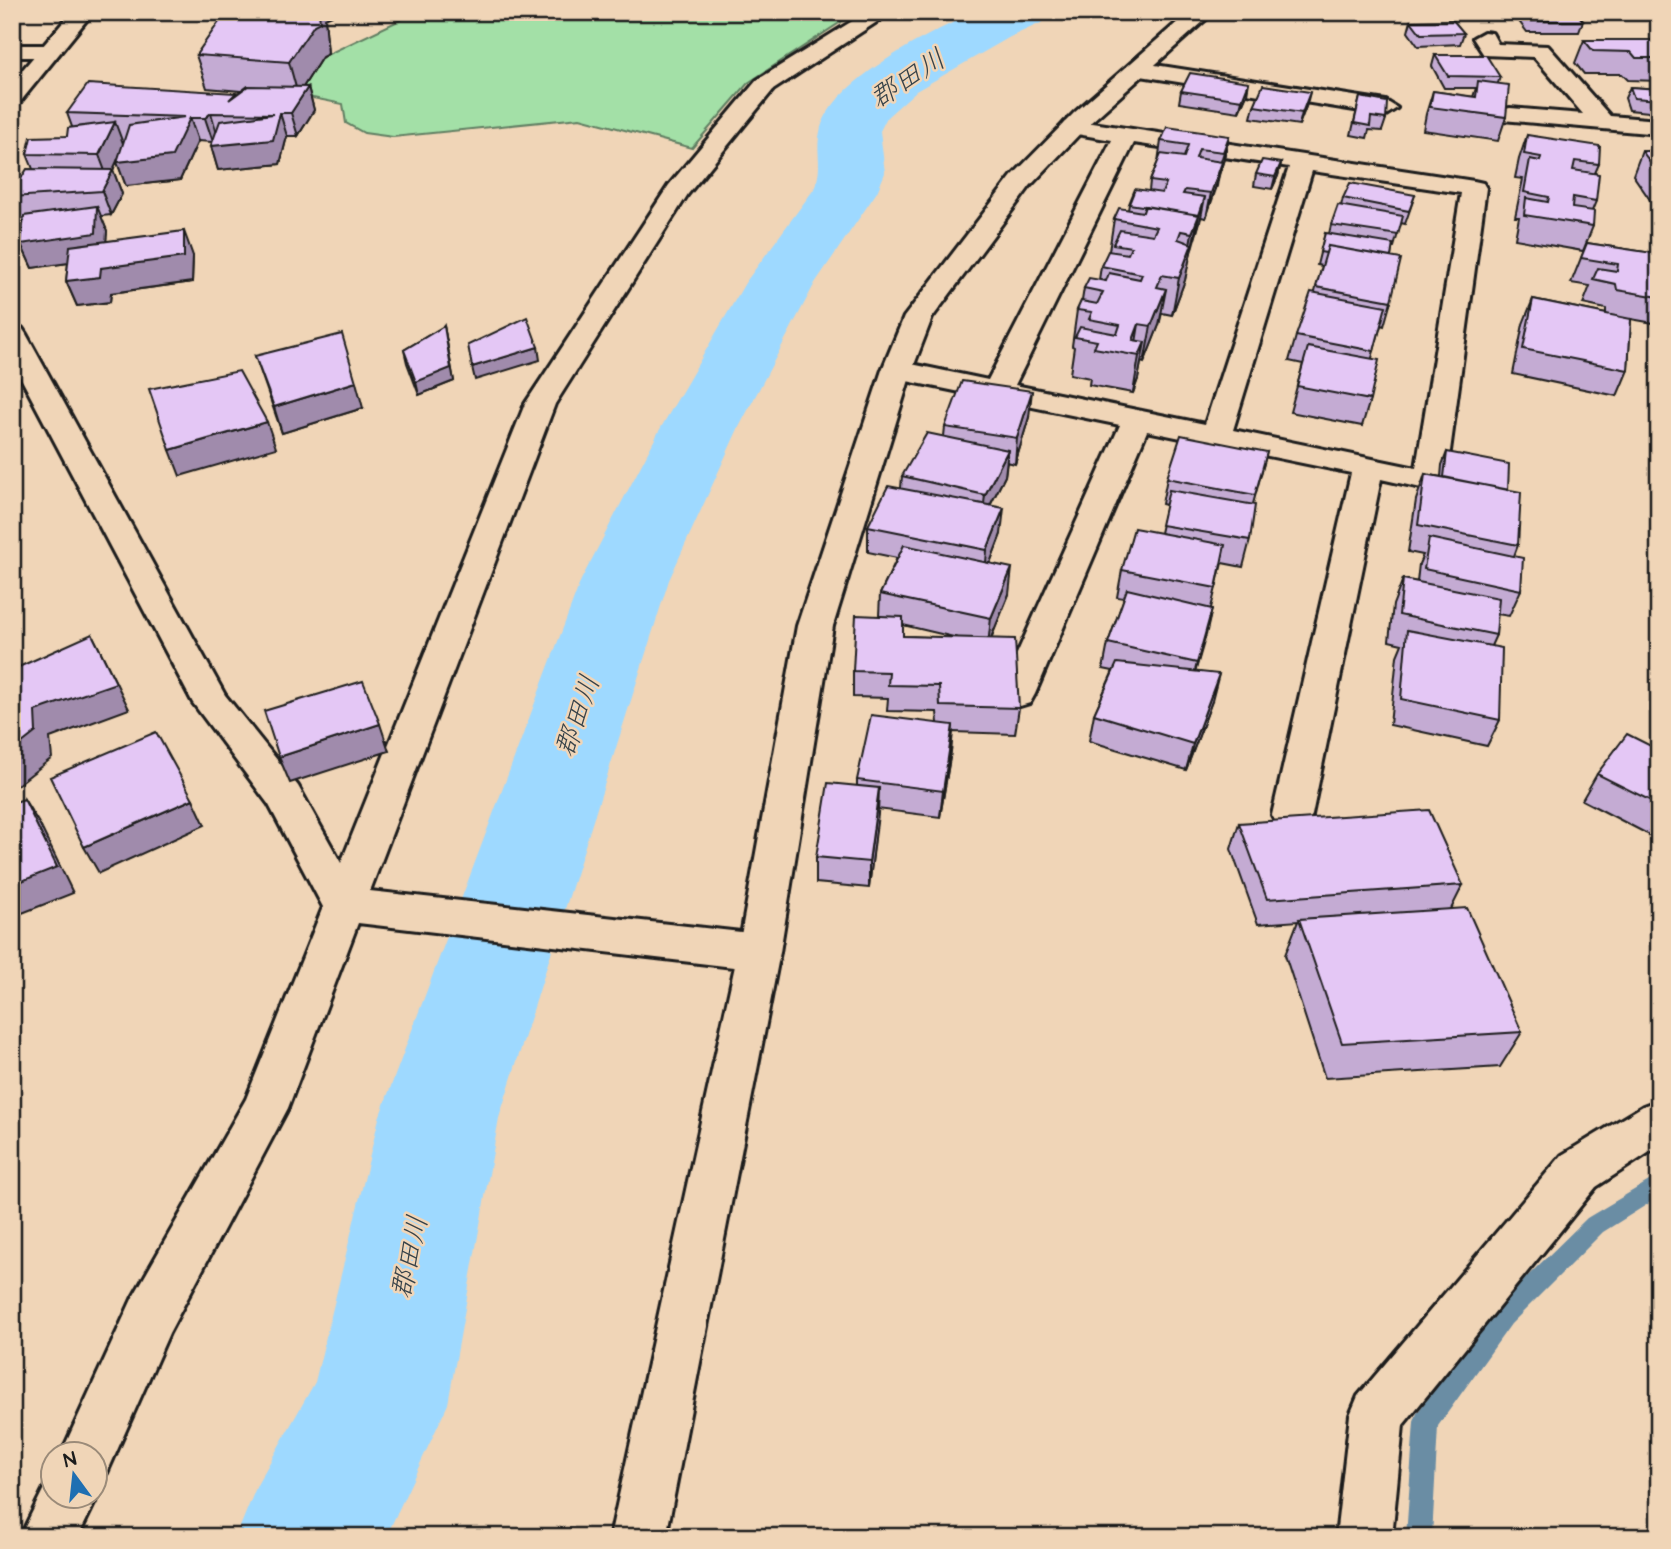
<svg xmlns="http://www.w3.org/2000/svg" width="1671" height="1549" font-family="'Architects Daughter','Klee One',sans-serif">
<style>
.green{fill:#a3e0a7;stroke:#607e62;stroke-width:2}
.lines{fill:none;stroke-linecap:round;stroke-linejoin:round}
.stream{fill:#6a8da4;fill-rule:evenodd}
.river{fill:#9ed9ff;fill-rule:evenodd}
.street-casing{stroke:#1c1c1c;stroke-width:6}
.secondary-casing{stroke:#1c1c1c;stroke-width:6}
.primary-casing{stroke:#1c1c1c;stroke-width:6}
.street{fill:#f0d5b7;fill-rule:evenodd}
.secondary{fill:#f0d5b7;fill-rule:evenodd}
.primary{fill:#f0d5b7;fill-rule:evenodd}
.wall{fill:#c4abd3;stroke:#1c1c1c;stroke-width:2;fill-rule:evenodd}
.shaded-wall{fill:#a08bac;stroke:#1c1c1c;stroke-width:2}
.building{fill:#e4c7f5;stroke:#1c1c1c;stroke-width:2}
.labels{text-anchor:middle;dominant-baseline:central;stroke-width:5;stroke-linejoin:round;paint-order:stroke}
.water-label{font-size:28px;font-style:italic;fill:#364249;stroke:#f0d5b7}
</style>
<rect width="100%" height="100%" fill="#f0d5b7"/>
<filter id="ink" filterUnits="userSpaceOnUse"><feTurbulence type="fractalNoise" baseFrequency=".0143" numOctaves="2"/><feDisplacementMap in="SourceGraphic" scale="14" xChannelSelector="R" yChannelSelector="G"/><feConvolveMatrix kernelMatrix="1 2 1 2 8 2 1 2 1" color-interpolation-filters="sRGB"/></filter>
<g filter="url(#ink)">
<path class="green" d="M 417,12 L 856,12 L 748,83 L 692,148 L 580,118 L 393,137 L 364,133 L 346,123 L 343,104 L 298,95 L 322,57 Z"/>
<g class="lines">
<path class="stream" d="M 1659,1175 L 1659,1197 L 1603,1232 L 1511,1324 L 1438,1426 L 1432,1537 L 1406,1537 L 1414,1422 L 1417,1413 L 1495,1308 L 1587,1218 Z"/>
<path class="river" d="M 975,12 L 1049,12 L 1041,23 L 1010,37 L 916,91 L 887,117 L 880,131 L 885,173 L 877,192 L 815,283 L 737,431 L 669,580 L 499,1118 L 448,1404 L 386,1537 L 236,1537 L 257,1485 L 315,1382 L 379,1118 L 581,580 L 659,431 L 745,283 L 814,189 C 824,166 815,154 820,132 C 830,81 932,32 975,12 Z"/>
<defs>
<path id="street" d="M 867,12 L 892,12 L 773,90 L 688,194 L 555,404 L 370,891 L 759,934 L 774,940 L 780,952 L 774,964 L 759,970 L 358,923 L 288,1108 L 169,1333 L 107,1473 L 94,1478 L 94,1454 L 61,1454 L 133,1297 L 246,1099 L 323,907 L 269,805 L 193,703 L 12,361 L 12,326 L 22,328 L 26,334 L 225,695 L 298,786 L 341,863 L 525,404 L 669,185 L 757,80 Z
M 1484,32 L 1492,33 L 1498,44 L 1548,46 L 1610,116 L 1659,120 L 1659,134 L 1502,120 L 1498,115 L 1502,110 L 1510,108 L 1583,114 L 1534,57 L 1484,55 L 1473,38 Z
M 1136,62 L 1386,101 L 1397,108 L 1386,115 L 1128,74 L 1125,69 Z
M 1073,120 L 1474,181 L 1483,183 L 1486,188 L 1446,480 L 1441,487 L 1430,490 L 1381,479 L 1312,815 L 1306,826 L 1292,830 L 1278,826 L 1272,815 L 1351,473 L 1147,431 L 1035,694 L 1030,703 L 1017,707 L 1004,703 L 999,694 L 1120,425 L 897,379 L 887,376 L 882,370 L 887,364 L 897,361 L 988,380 L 1112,140 L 1065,132 L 1061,127 L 1065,122 ZM 1134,143 L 1289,167 L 1205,424 L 1015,385 ZM 1312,171 L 1461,193 L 1416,468 L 1233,430 Z
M 1659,1100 L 1659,1146 L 1596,1187 L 1403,1425 L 1392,1537 L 1336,1537 L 1350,1415 L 1358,1396 L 1562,1155 L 1643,1106 Z
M 50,1476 L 52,1496 L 94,1496 L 94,1488 L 98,1496 L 78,1537 L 20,1537 Z"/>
<path id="secondary" d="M 1189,12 L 1214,12 L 1090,123 L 1030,186 L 932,318 L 912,370 L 833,626 L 780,952 L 666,1537 L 610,1537 L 738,952 L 797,626 L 882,370 L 904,317 L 1012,176 L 1074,113 Z
M 12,45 L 50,45 L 61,51 L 50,57 L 12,57 Z"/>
<path id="primary" d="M 72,12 L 93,12 L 20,102 L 12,104 L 12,82 Z"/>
</defs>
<use href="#street" class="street-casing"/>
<use href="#secondary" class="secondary-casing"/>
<use href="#primary" class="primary-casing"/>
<use href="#street" class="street"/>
<use href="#secondary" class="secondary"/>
<use href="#primary" class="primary"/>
</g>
<path class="wall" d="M 1512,12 L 1576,12 L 1583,21 L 1579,32 L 1527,32 Z
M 325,18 L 328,54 L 322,57 L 303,87 L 308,87 L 314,110 L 298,136 L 287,136 L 280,164 L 218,170 L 211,146 L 212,142 L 198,141 L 180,180 L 126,186 L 117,162 L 119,156 L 113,170 L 122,194 L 111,215 L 101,216 L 107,231 L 106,241 L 193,256 L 192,282 L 111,293 L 110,302 L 77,306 L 66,281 L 68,263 L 32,268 L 21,244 L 23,221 L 20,222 L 12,204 L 12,193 L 33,169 L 27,154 L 67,136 L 72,127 L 67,113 L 236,93 L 236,95 L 241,91 L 207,88 L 196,55 Z
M 1411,21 L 1464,33 L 1460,44 L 1418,46 L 1408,32 Z
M 1584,40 L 1659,40 L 1659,81 L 1628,80 L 1622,74 L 1584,74 L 1575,63 Z
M 1435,55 L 1500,77 L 1498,83 L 1506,117 L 1498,141 L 1423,130 L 1426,114 L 1433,91 L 1473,97 L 1476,88 L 1444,88 L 1432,66 Z
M 1630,87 L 1659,89 L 1659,113 L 1629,110 L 1625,98 Z
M 1181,91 L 1247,94 L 1239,112 L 1179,103 Z
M 1360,97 L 1386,119 L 1382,131 L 1369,130 L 1367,138 L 1351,135 Z
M 1307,104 L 1299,125 L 1251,118 L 1254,106 Z
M 1527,135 L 1599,164 L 1595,173 L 1596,201 L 1592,211 L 1593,226 L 1583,251 L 1515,239 L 1519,217 L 1515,217 L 1523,179 L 1515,178 L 1519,159 Z
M 1229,136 L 1224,159 L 1219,174 L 1217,186 L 1206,218 L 1201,217 L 1189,259 L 1185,280 L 1172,315 L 1162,313 L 1159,325 L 1144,363 L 1141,362 L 1138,379 L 1133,393 L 1089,385 L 1090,378 L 1070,374 L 1074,347 L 1072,346 L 1077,310 L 1082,301 L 1084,288 L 1099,280 L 1101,266 L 1109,251 L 1114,219 L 1128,210 L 1129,204 L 1149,191 L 1150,181 L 1158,162 L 1161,141 Z
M 1642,151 L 1659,151 L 1659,213 L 1633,175 Z
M 1281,163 L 1278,176 L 1272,189 L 1254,186 L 1256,174 Z
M 1415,195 L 1405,224 L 1401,223 L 1394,247 L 1392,247 L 1391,257 L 1391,301 L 1384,326 L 1381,325 L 1372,358 L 1370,400 L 1362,426 L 1290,412 L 1303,364 L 1289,361 L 1296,336 L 1315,292 L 1322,266 L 1317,265 L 1325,233 L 1329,234 L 1331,225 L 1341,206 L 1343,198 Z
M 1587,243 L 1659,254 L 1659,324 L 1631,319 L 1628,370 L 1617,396 L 1513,374 L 1523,324 L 1533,299 L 1606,314 L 1606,309 L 1583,304 L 1590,286 L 1571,283 Z
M 444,326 L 454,381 L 419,395 L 407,363 L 404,350 Z
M 255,356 L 363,408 L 282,433 Z
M 1029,417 L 1015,464 L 1007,462 L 1005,476 L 990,506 L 1001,534 L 990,563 L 1009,594 L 991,639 L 1019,708 L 1015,734 L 953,732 L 951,751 L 940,817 L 878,809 L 869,888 L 816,883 L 816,857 L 857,786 L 857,780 L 938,723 L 937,712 L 887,711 L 888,698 L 853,697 L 853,671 L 879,616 L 880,594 L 897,558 L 868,552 L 868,526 L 901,488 L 902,476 L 944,436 L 945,427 ZM 903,625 L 958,638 L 903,636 Z
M 1267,452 L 1253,504 L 1250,540 L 1243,567 L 1222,563 L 1211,608 L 1212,609 L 1195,672 L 1212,701 L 1186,770 L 1089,741 L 1094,714 L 1113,671 L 1103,669 L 1108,643 L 1124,598 L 1117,597 L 1122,570 L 1160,533 L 1166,505 L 1162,504 L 1167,478 Z
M 1447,452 L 1508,490 L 1518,545 L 1514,556 L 1521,590 L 1509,616 L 1497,614 L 1496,635 L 1491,646 L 1500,720 L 1487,746 L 1390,725 L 1397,656 L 1402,644 L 1389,641 L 1393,605 L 1403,579 L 1417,582 L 1419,564 L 1423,555 L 1408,552 L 1416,500 L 1425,474 L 1441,477 L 1442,465 Z
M 1659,750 L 1659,840 L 1582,800 L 1597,774 Z
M 1239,823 L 1463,885 L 1451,909 L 1522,1032 L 1500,1067 L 1325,1078 L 1285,955 L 1298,921 L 1258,924 L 1231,849 Z"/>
<path class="shaded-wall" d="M 319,12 L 339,12 L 325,18 L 328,54 L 322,57 L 298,95 L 289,62 Z
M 1249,82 L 1247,94 L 1239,112 L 1242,100 Z
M 308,87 L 314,110 L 298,136 L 291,113 Z
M 1310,92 L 1307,104 L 1299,125 L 1302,113 Z
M 211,113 L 218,137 L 213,142 L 205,118 Z
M 280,113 L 287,136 L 280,164 L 218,170 L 211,146 Z
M 190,118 L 198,141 L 180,180 L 126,186 L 117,162 Z
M 115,122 L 124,146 L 111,174 L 113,170 L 122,194 L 111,215 L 102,191 L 108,179 L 99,155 Z
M 1229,136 L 1224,159 L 1206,218 L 1211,193 Z
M 1281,163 L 1278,176 L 1272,189 L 1275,177 Z
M 1205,197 L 1200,222 L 1195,239 L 1199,215 Z
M 97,206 L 107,231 L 105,258 L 32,268 L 21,244 Z
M 1199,215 L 1185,280 L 1172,315 L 1179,278 L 1188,255 L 1192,233 Z
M 184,231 L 193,256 L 192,282 L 111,293 L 110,302 L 77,306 L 66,281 L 101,268 Z
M 1166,289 L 1159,325 L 1144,363 L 1151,326 Z
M 1139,324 L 1134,355 L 1133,340 Z
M 444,326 L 454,381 L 419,395 L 416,382 Z
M 1145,342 L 1138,379 L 1133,393 L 1139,356 Z
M 538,347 L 540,360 L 475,380 L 472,367 Z
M 356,382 L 363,408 L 282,433 L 274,407 Z
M 1032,391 L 1029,417 L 1015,464 L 1017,438 Z
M 267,422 L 276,448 L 180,476 L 170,450 Z
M 1008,450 L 1005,476 L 982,521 L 985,495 Z
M 1004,508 L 1001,534 L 985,576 L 987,550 Z
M 1012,568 L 1009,594 L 988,645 L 991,618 Z
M 1212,609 L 1206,635 L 1190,690 L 1197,663 Z
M 92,634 L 129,709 L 50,738 L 52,758 L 12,789 L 12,751 L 35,711 Z
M 1219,674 L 1212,701 L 1186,770 L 1193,744 Z
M 380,724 L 389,751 L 290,783 L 279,757 Z
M 953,725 L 951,751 L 940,817 L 943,791 Z
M 879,788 L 878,814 L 869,888 L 869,862 Z
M 24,799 L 40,825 L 73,893 L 12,917 L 12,885 Z
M 193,799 L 205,825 L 99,873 L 84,847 Z"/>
<path class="building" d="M 226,12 L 319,12 L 320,22 L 314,25 L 289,62 L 196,55 Z
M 1524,12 L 1576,12 L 1583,21 L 1530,21 Z
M 1453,20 L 1464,33 L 1421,34 L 1411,21 Z
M 1584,40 L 1659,40 L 1659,58 L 1636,58 L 1631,52 L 1593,51 Z
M 1435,55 L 1486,55 L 1500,77 L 1448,76 Z
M 1190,73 L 1249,82 L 1242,100 L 1181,91 Z
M 1478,81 L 1509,85 L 1506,117 L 1430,107 L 1433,91 L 1476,97 Z
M 88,84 L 236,93 L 229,100 L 248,86 L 308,87 L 291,113 L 280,113 L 273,140 L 211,146 L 220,121 L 273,114 L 211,113 L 205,118 L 190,118 L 172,156 L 117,162 L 129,125 L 185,117 L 67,113 Z
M 1263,85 L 1310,92 L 1302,113 L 1254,106 Z
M 1630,87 L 1659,89 L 1659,100 L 1634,98 Z
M 1360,97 L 1387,102 L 1386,119 L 1371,117 L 1370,126 L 1354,123 Z
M 115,122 L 99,155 L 27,154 L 31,137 L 67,136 L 68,128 Z
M 1167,127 L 1229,136 L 1223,152 L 1199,149 L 1196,158 L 1222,162 L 1211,193 L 1185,190 L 1183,194 L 1205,197 L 1199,215 L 1129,204 L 1135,189 L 1162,193 L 1166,183 L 1150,181 L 1161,154 L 1184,157 L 1188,145 L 1161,141 Z
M 1527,135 L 1600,146 L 1599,164 L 1575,161 L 1573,170 L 1599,174 L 1596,201 L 1573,197 L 1572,208 L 1594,211 L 1593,226 L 1524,215 L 1526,198 L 1548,202 L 1549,197 L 1524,192 L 1530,159 L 1540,161 L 1541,157 L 1524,154 Z
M 1642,151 L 1659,151 L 1659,174 Z
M 1262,160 L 1281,163 L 1275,177 L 1256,174 Z
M 27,169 L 113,170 L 102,191 L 12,197 L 12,193 Z
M 1350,183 L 1415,195 L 1409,211 L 1343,198 Z
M 1338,205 L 1403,216 L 1398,235 L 1331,225 Z
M 97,206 L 96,233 L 21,244 L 24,216 Z
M 1145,206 L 1199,215 L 1192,233 L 1181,231 L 1178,239 L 1192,244 L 1179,278 L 1162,275 L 1157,287 L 1166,289 L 1151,326 L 1139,324 L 1133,340 L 1145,342 L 1139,356 L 1094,348 L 1097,341 L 1075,337 L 1080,327 L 1117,334 L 1120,325 L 1089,319 L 1092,312 L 1077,310 L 1081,301 L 1097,304 L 1103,292 L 1084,288 L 1089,278 L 1106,281 L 1109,273 L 1140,279 L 1142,274 L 1101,266 L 1108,251 L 1128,254 L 1131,247 L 1113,244 L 1120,230 L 1153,235 L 1157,227 L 1114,219 L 1119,208 L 1143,212 Z
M 184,231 L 184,257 L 101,268 L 100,277 L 66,281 L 70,246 Z
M 1325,233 L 1393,244 L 1391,257 L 1328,246 L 1326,253 L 1320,252 Z
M 1587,243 L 1659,254 L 1659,270 L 1656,270 L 1655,275 L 1659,276 L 1659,297 L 1617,290 L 1616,284 L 1593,279 L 1598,268 L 1617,271 L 1618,264 L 1581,258 Z
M 1328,246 L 1401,259 L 1391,301 L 1316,287 Z
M 1311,292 L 1386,306 L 1374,351 L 1296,336 Z
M 1533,299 L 1631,319 L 1628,370 L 1523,349 Z
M 527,317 L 538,347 L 472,367 L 468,345 Z
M 444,326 L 451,368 L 416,382 L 404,350 Z
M 342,334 L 356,382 L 274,407 L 255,356 Z
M 1308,347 L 1379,360 L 1370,400 L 1297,386 Z
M 239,371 L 267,422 L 170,450 L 149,389 Z
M 962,381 L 1032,391 L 1017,438 L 945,427 Z
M 927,433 L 1008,450 L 985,495 L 902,476 Z
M 1181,435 L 1267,452 L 1255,495 L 1167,478 Z
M 1447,452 L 1509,464 L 1508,490 L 1444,477 Z
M 1425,474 L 1521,492 L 1518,545 L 1418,525 Z
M 888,486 L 1004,508 L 987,550 L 868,526 Z
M 1169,490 L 1255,505 L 1250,540 L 1161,525 Z
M 1134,528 L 1225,545 L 1216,588 L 1122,570 Z
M 1429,538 L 1523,558 L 1521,590 L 1424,569 Z
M 904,545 L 1012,568 L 991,618 L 880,594 Z
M 1403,579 L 1499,598 L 1496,635 L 1399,615 Z
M 1127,589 L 1212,609 L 1197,663 L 1108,643 Z
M 856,615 L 903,617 L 903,636 L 1015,639 L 1019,708 L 940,706 L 939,686 L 888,685 L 889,672 L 853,671 Z
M 1407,630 L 1502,648 L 1500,720 L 1401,699 Z
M 92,634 L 116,683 L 35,711 L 36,732 L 12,751 L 12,670 Z
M 1117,663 L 1219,674 L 1193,744 L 1094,714 Z
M 363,681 L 380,724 L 279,757 L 264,711 Z
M 871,715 L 953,725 L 943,791 L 857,780 Z
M 156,732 L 193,799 L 84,847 L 50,777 Z
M 1627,734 L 1659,750 L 1659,805 L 1597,774 Z
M 828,783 L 879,788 L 869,862 L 816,857 Z
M 24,799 L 57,867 L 12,885 L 12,803 Z
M 1429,810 L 1463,885 L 1267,899 L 1239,823 Z
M 1467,908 L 1522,1032 L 1342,1043 L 1299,919 Z"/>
</g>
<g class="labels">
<g class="water-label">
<text transform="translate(908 79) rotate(-33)">郡田川</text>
<text transform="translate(578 716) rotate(-71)">郡田川</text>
<text transform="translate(410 1257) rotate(-78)">郡田川</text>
</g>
</g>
<rect width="1671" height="1549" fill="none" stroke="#f0d5b7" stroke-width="42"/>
<rect x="21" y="21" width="1629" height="1507" fill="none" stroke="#1c1c1c" stroke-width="2.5" filter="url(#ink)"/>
<g transform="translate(74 1475) rotate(345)"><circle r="33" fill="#f0d5b7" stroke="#9b8b79" stroke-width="2"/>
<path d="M0-5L12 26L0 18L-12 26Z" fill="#1f6fb2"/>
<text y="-10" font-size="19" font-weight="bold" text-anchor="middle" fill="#1c1c1c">N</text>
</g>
</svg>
